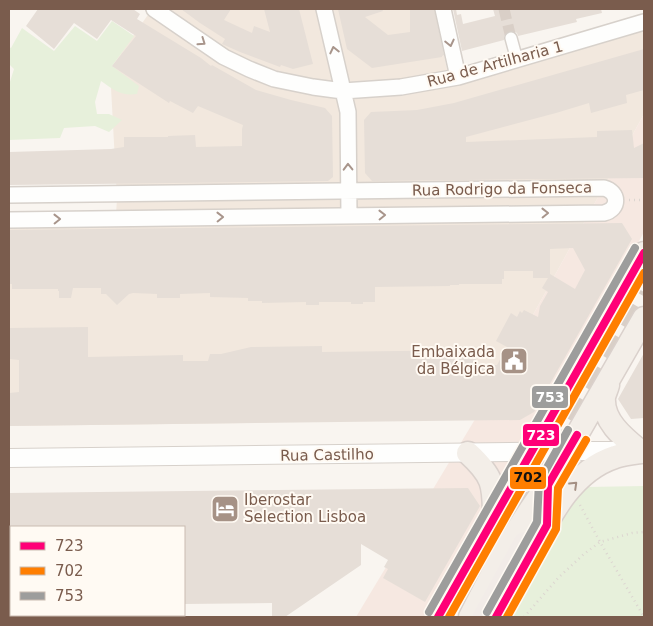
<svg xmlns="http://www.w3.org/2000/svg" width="653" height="626" font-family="'DejaVu Sans',sans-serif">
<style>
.residential{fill:#f2e8de}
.commercial{fill:#f6e8e1}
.green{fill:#e7f0db}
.building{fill:#e6ded7;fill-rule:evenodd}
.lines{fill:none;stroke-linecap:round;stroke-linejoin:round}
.pedestrian-tunnel{stroke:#d9cfc7;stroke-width:11;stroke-dasharray:11 5.5;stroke-linecap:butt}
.trunk-tunnel{stroke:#d9cfc7;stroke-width:24;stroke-dasharray:24 12;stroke-linecap:butt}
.pedestrian-casing{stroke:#d7d1cb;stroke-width:14}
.minor-casing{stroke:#d7d1cb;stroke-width:18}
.tertiary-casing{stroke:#d7d1cb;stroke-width:20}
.primary-casing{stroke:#dad1cc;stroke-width:25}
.trunk-casing{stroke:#dad1cc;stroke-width:26}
.path{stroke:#dcd5d0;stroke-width:2.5;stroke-dasharray:1 4;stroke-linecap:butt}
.pedestrian{stroke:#fefefd;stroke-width:11}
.minor{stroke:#fefefd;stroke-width:15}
.tertiary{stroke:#fefefd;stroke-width:18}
.primary{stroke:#f3eee8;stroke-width:22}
.trunk{stroke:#f2ece8;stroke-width:24}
.bus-1-casing{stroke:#fffaf3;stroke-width:11}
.bus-2-casing{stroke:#fffaf3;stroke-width:11}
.bus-3-casing{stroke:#fffaf3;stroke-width:11}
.bus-1{stroke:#f07;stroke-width:8}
.bus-2{stroke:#ff7e00;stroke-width:8}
.bus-3{stroke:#9d9d9c;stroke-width:8}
.oneway{stroke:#a8958b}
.oneway2{stroke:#a48f83}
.labels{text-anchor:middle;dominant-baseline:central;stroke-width:4;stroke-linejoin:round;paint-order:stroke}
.street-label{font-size:15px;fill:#7a5c4d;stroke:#fffaf3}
.poi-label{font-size:15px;fill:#7a5c4d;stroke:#fffaf3;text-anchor:end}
.line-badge{stroke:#fffaf3;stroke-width:2}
.badge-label{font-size:14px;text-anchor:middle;font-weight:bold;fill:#fff}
.pale-badge-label{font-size:14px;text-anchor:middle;font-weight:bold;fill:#111}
</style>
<rect width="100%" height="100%" fill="#f9f5f0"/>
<path class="residential" d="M 152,9 L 434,9 L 449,79 L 644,25 L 644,114 L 477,416 L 248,423 L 9,426 L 9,218 L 116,214 L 117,199 L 110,69 Z"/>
<path class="commercial" d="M 644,114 L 644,232 L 489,509 L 425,617 L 356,617 L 477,416 Z"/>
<path class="green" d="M 112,21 L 134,36 L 112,66 L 139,86 L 137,94 C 121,96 114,90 101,81 L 95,102 L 97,114 L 109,114 L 122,120 L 109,132 L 95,126 L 64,128 L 60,138 L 9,140 L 9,85 L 14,69 L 9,64 L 9,47 L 11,48 L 22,28 L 54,51 L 75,26 L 97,41 Z
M 644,486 L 644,617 L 510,617 L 563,514 L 587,487 Z
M 54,615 L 180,615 L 180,617 L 55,617 Z"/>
<path class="building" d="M 38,9 L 133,9 L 140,14 L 137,19 L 201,58 L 211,66 L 212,65 L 256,90 L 291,100 L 325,108 L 332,116 L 333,177 L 328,181 L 9,185 L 9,152 L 111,149 L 124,147 L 124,137 L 168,137 L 168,136 L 195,135 L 196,147 L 242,146 L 242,129 L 243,125 L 198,106 L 193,113 L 170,101 L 169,103 L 112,66 L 136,36 L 111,20 L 97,39 L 74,23 L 54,49 L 26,26 Z
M 181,9 L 231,9 L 224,20 L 252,33 L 254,26 L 270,32 L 264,9 L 299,9 L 313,64 L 293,69 L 281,65 L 280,67 L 240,52 L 222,44 L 225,39 L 200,23 Z
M 338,9 L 382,9 L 383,11 L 365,17 L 388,35 L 410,32 L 410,9 L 434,9 L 444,55 L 442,56 L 442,57 L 372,68 L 347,49 Z
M 453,9 L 456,9 L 457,15 L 461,14 L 463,24 L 495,16 L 493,9 L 601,9 L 602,13 L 576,19 L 577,22 L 518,36 L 517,33 L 513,31 L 509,31 L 504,36 L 504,40 L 462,51 Z
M 644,49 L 644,90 L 626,95 L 627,103 L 591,113 L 589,103 L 556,113 L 466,137 L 466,142 L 597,137 L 597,131 L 632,130 L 634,148 L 644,143 L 644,178 L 372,181 L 365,173 L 364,120 L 371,112 L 417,110 L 454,103 Z
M 622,223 L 632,239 L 534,412 L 520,420 L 9,426 L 9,393 L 19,392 L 19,360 L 9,359 L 9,328 L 88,327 L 88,357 L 183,355 L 183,361 L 208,361 L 210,354 L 221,354 L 251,347 L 322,346 L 322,352 L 476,350 L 476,365 L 497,365 L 507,347 L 496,341 L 511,313 L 517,317 L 520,311 L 522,313 L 524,310 L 538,317 L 540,306 L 548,292 L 542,288 L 548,278 L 533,278 L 533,271 L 504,271 L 504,279 L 502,279 L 502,284 L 459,284 L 459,285 L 450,285 L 450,286 L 375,287 L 375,302 L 363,302 L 363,304 L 351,304 L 351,302 L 319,302 L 319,305 L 306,305 L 306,302 L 262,303 L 262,301 L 248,301 L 248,298 L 210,297 L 210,293 L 180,294 L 180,298 L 157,298 L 157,294 L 133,293 L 129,294 L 117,305 L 106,294 L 101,294 L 101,288 L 73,288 L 71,298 L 59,298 L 59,291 L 58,291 L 58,289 L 12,289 L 12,284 L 9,284 L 9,230 ZM 573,248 L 585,270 L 575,289 L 550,274 L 550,249 Z
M 644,353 L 644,418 L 631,419 L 618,399 Z
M 468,488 L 480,506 L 425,602 L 383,578 L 388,569 L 384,567 L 388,560 L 361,544 L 361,565 L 285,617 L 272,617 L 272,603 L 184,604 L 184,527 L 9,527 L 9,493 Z"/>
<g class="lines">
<path class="pedestrian-tunnel" d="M 504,9 L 511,38"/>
<path class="trunk-tunnel" d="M 517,514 L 644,292"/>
<defs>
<path id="pedestrian" d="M 511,38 L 517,60"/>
<path id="minor" d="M 154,9 L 224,57 L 249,69 L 274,79 L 313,87 L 343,91 L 401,87 L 458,77 L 644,22
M 324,9 L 348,112 L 349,216
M 443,9 L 458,77
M 9,195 L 604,188 C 619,192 620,209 604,213 L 9,220"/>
<path id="tertiary" d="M 9,458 L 588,451 L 624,451"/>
<path id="primary" d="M 608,385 C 607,389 605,393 604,397 C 602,421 624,438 641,452
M 468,453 C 493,476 494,484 494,518
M 522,569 C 545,528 566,473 615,457 C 623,454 633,453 641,452
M 438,617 L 644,253
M 470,617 C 493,572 517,525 548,485 L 644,318"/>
<path id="trunk" d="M 485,617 L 525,544"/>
</defs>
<use href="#pedestrian" class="pedestrian-casing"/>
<use href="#minor" class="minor-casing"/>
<use href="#tertiary" class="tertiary-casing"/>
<use href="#primary" class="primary-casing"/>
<use href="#trunk" class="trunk-casing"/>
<path class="path" d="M 629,200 L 644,200
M 580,505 L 600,542 L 644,617
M 524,617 L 559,577 L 584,554 L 600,542 L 632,533 L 644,532"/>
<use href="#pedestrian" class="pedestrian"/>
<use href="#minor" class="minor"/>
<use href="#tertiary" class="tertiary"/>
<use href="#primary" class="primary"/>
<use href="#trunk" class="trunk"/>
<defs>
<path id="bus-1" d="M 438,617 L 644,253
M 496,617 L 547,525 L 548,485 L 577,435"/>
<path id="bus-2" d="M 449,617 L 644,273
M 507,617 L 556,529 L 558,488 L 586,440"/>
<path id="bus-3" d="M 429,612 L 635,248
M 487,612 L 537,522 L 539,482 L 568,430"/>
</defs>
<use href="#bus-1" class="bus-1-casing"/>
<use href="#bus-2" class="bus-2-casing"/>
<use href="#bus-3" class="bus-3-casing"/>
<use href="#bus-1" class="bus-1"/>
<use href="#bus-2" class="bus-2"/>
<use href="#bus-3" class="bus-3"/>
</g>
<defs><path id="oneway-chevron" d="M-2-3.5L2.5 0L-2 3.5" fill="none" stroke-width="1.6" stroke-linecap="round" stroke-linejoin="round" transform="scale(1.25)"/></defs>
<g class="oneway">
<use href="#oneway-chevron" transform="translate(202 42) rotate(35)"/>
<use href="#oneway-chevron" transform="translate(450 43) rotate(77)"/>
<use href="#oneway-chevron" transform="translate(334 50) rotate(-103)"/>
<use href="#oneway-chevron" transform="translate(348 167) rotate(-91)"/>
<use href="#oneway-chevron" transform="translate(545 213) rotate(-1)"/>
<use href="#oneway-chevron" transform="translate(382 215) rotate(-1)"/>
<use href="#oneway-chevron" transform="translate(220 217) rotate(-1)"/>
<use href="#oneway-chevron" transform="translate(57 219) rotate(-1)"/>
</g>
<use class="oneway2" href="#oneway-chevron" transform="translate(574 485) rotate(-44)"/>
<defs>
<symbol id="civic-square" viewBox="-11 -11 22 22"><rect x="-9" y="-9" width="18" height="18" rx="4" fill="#a69286" stroke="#fffaf3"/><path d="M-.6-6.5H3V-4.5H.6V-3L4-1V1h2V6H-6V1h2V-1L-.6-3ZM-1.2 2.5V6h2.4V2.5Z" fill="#fff"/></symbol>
<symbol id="hotel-square" viewBox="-11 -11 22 22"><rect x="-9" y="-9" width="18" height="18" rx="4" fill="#a69286" stroke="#fffaf3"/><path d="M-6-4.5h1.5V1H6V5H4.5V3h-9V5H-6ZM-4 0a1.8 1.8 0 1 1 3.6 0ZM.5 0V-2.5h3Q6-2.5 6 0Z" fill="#fff"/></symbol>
</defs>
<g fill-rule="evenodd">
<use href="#civic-square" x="498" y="345" width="32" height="32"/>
<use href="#hotel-square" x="209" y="493" width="32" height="32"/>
</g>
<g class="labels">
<g class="street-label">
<text transform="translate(495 64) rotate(-15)">Rua de Artilharia 1</text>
<text transform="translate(502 189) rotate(-1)">Rua Rodrigo da Fonseca</text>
<text transform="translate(327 455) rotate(-1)">Rua Castilho</text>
</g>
<g class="poi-label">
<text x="495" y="352">Embaixada<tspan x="495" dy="17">da Bélgica</tspan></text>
<text x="244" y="500" text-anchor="start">Iberostar<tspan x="244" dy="17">Selection Lisboa</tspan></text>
</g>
</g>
<g class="line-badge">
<rect x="531" y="385" width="38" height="24" rx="5" fill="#9d9d9c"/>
<rect x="522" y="423" width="38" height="24" rx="5" fill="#f07"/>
<rect x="509" y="466" width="38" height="24" rx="5" fill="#ff7e00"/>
</g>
<g class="badge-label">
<text x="550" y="402">753</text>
<text x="541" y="440">723</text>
</g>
<g class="pale-badge-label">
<text x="528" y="482">702</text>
</g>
<rect width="653" height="626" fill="none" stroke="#7a5c4d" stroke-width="20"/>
<rect x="10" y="526" width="175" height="90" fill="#fffaf3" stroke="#cabbb1"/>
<rect x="20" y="542" width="25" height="8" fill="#ff0077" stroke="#cabbb1"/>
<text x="55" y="551" font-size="15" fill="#7a5c4d">723</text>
<rect x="20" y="567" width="25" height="8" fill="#ff7e00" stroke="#cabbb1"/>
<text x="55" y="576" font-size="15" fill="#7a5c4d">702</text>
<rect x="20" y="592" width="25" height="8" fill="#9d9d9c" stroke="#cabbb1"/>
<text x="55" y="601" font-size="15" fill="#7a5c4d">753</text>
</svg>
